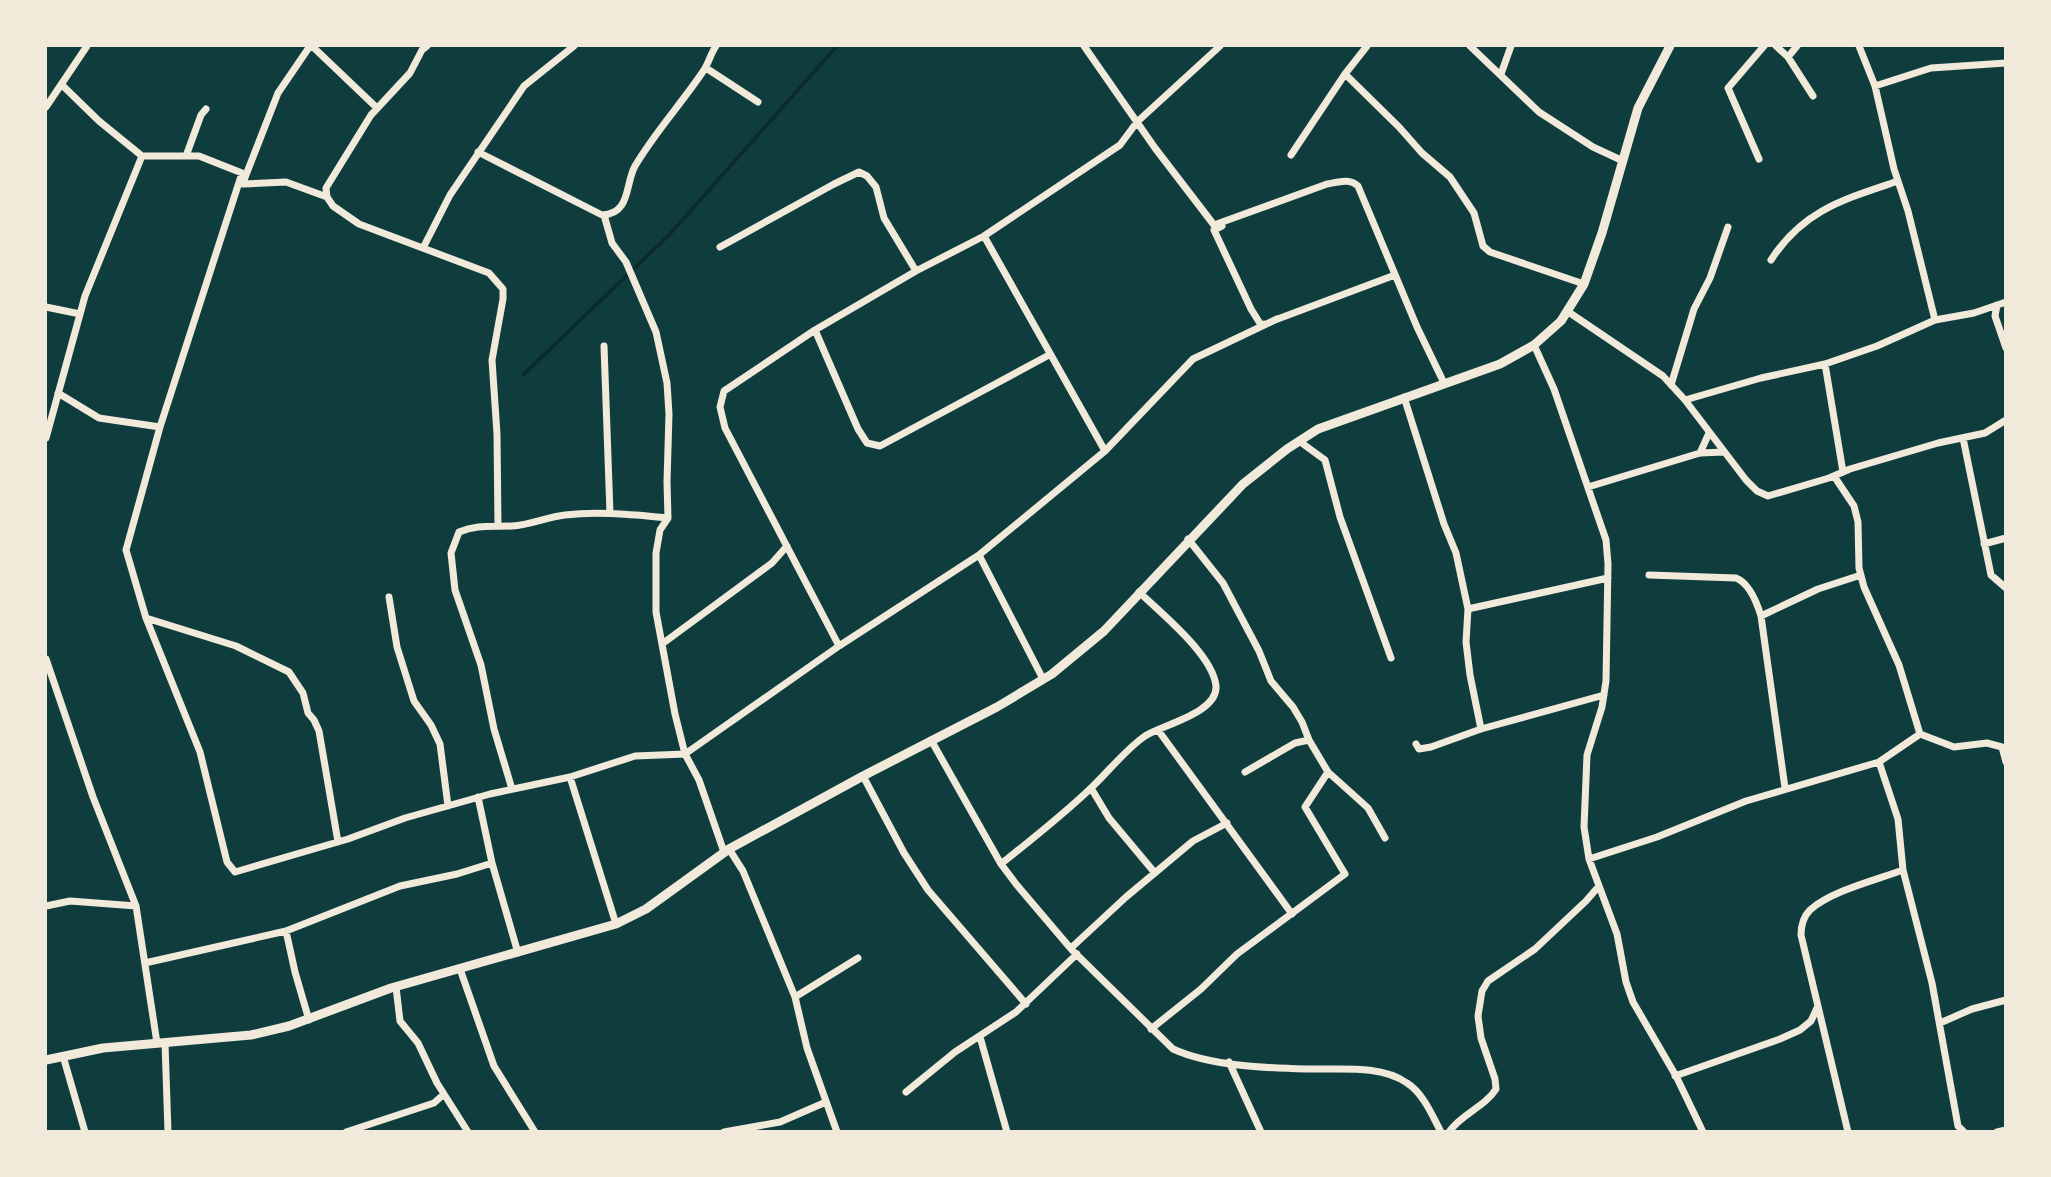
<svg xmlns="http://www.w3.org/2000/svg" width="2051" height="1177" font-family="Quicksand,sans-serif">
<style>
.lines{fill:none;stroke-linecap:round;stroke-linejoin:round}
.stream{stroke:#0a2a2b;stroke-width:3.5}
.minor{stroke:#f1e9da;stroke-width:7}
.tertiary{stroke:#f1e9da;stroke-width:9}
</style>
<rect width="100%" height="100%" fill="#0f3d3e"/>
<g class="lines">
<path class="stream" d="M 523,375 L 670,234 L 837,46"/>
<path class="minor" d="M 312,46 L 377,108
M 427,46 L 422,50 L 410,73 L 371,115 L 326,188 L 327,197 L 333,206 L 359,224 L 489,273 L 503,289 L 503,299 L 492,360 L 497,434 L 498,526
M 1084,46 L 1155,148 L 1214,225 L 1327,184 C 1339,182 1349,178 1358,186 L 1417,327 L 1444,383
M 1470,46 L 1539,112 L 1593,147 L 1621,160
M 1776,46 L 1788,57 L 1813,96
M 1859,46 L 1875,86 L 1894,169 L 1908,211 L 1935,320
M 1788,57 L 1797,46
M 706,68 L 758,102
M 1345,74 L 1399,127 L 1422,153 L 1450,177 L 1474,213 L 1483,246 L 1490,252 L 1584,284
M 1501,74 L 1511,46
M 62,85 L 99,121 L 142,156 L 199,156 L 242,173 L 243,184 L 286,182 L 327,197
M 1875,86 L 1931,68 L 2006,63
M 46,107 L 87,46
M 478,152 L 602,215 C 631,214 625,184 635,166 C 655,132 682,103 704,70 C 709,62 711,53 716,46
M 1291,155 L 1345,74 L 1367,46
M 186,156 L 201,115 L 206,109
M 1759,159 L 1728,88 L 1764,46
M 242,173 L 160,427 L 126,550 L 146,618 L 200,752 L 227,862 L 235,872 L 348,839 L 405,818 L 490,794 L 570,777 L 635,756 L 685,754 L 839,646 L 979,555 L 1105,451 L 1193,359 L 1277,319
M 244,180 L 278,93 L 310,46
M 604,215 L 612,243 L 626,262 L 656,332 L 667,383 L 669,414 L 667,482 L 668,518 L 660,530 L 656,553 L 656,612 L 675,714 L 685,754 L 699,780 L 724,852
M 1222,226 L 1214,230 L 1251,309 L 1261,325 L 1264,324
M 984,236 L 1105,451
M 720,247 L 834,184 L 859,172 L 867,176 L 876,187 L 884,218 L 916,271
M 423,248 L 450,195 L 524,86 L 574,46
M 1771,260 C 1803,210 1845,199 1898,181
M 1997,305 L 1995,316 L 2006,348
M 46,307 L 80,314
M 1567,311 L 1663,376 L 1685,400 L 1746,480 L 1757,491 L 1768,496 L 1829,478 L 1850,469 L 1938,443 L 1985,433 L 2006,420
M 1275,320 L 1395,275
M 815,330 L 858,429 L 867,443 L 880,446 L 1049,355
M 1534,345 L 1554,389 L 1606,540 L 1608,564 L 1606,681 L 1602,707 L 1587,755 L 1584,827 L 1589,859 L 1617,934 L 1626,982 L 1633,1002 L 1676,1076 L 1703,1132
M 604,346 L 610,513
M 1825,364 L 1843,472
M 1671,385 L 1694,309 L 1710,278 L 1728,227
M 58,393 L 99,418 L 160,427
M 1404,397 L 1444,524 L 1456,553 L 1468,609 L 1466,642 L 1470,675 L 1481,729
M 1685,400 L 1761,378 L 1825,364 L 1877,346 L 1935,320 L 1974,313 L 2006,302
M 46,438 L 85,296 L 142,156
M 1963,438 L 1991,575 L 2006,588
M 1299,441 L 1325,460 L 1340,517 L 1391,658
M 1700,453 L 1709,433
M 1834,476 L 1854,506 L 1858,522 L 1859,568 L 1864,587 L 1899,665 L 1920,734
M 1588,487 L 1700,453 L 1724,452
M 1188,539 L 1223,583 L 1259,651 L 1271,681 L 1293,707 L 1302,722 L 1309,740 L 1328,772 L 1368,808 L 1385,838
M 1984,544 L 2006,538
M 979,555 L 1043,679
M 1649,575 L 1736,578 C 1749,583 1757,603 1761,616 L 1785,788
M 389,597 L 397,647 L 414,701 L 431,725 L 440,744 L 448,806
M 1468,609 L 1608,578
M 1761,616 L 1818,589 L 1861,575
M 146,618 L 236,646 L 289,672 L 303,693 L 308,713 L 314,720 L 319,731 L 338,842
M 662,644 L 772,563 L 787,546
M 839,646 L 725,428 L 720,407 L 724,391 L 815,330 L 916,271 L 984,236 L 1120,145 L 1137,122 L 1220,46
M 46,659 L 93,797 L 136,906 L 157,1043
M 1158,730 L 1292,914
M 1920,734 L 1954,747 L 1987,743 L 2002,747
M 931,740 L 1001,864 L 1016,884 L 1072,950 L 1173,1049 C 1210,1066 1266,1068 1306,1069 C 1338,1070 1380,1064 1407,1083 C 1423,1093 1432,1115 1441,1132
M 1416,744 L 1419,749 L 1431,747 L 1481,729 L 1604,695
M 2002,747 L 2006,762
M 1879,762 L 1898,819 L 1903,870 L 1932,983 L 1958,1126 L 1964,1132
M 1245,772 L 1295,743 L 1309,740
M 863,776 L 904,853 L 928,890 L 1026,1004
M 570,777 L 616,924
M 1091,788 L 1109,818 L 1155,873
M 512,789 L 494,729 L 481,665 L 455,590 L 451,553 L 459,532 C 477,524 493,527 512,526 C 530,525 547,517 565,515 C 600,511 634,515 668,518
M 478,797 L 492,863 L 518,953
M 729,849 L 743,871 L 795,997 L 807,1048 L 837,1132
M 1589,859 L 1657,837 L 1746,801 L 1879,762 L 1920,734
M 1001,864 C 1032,839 1063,815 1091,788 C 1109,771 1125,750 1145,736 C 1162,725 1218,713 1216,686 C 1213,655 1161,613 1139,592
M 46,906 L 70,901 L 136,906
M 286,931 L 295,972 L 309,1020
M 1071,948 L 1126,897 L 1193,841 L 1227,823
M 145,963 L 286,931 L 400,886 L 457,874 L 492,863
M 460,969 L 494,1066 L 535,1132
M 396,987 L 400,1021 L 418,1043 L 437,1083 L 468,1132
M 795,997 L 858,958
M 1940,1023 L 1972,1009 L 2006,1000
M 1151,1029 L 1201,989 L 1237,954 L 1345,874 L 1305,807 L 1328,772
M 980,1037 L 1007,1132
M 165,1043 L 168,1132
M 63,1056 L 85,1132
M 1229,1062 L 1261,1132
M 1675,1076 L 1780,1039 L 1800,1030 L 1811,1021 L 1817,1008
M 906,1092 L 955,1052 L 1016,1012 L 1077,954
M 346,1132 L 434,1103 L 444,1094
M 724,1132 L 780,1122 L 826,1102
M 1449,1132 C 1461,1114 1485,1107 1496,1089 L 1495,1079 L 1481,1038 L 1478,1016 L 1482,991 L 1488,981 L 1535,949 L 1586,901 L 1599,886
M 1848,1132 L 1801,935 C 1801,925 1803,917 1810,910 C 1831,891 1876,880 1903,870
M 1997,1132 L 2006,1130"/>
<path class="tertiary" d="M 46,1060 L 103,1048 L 251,1035 L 289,1026 L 391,988 L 616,924 L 646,909 L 729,849 L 863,776 L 997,707 L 1052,674 L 1104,631 L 1243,484 L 1287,449 L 1318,429 L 1500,364 L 1534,345 L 1561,321 L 1584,284 L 1602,233 L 1638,108 L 1670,46"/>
</g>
<rect width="2051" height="1177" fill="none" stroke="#f1e9da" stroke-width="94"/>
</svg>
